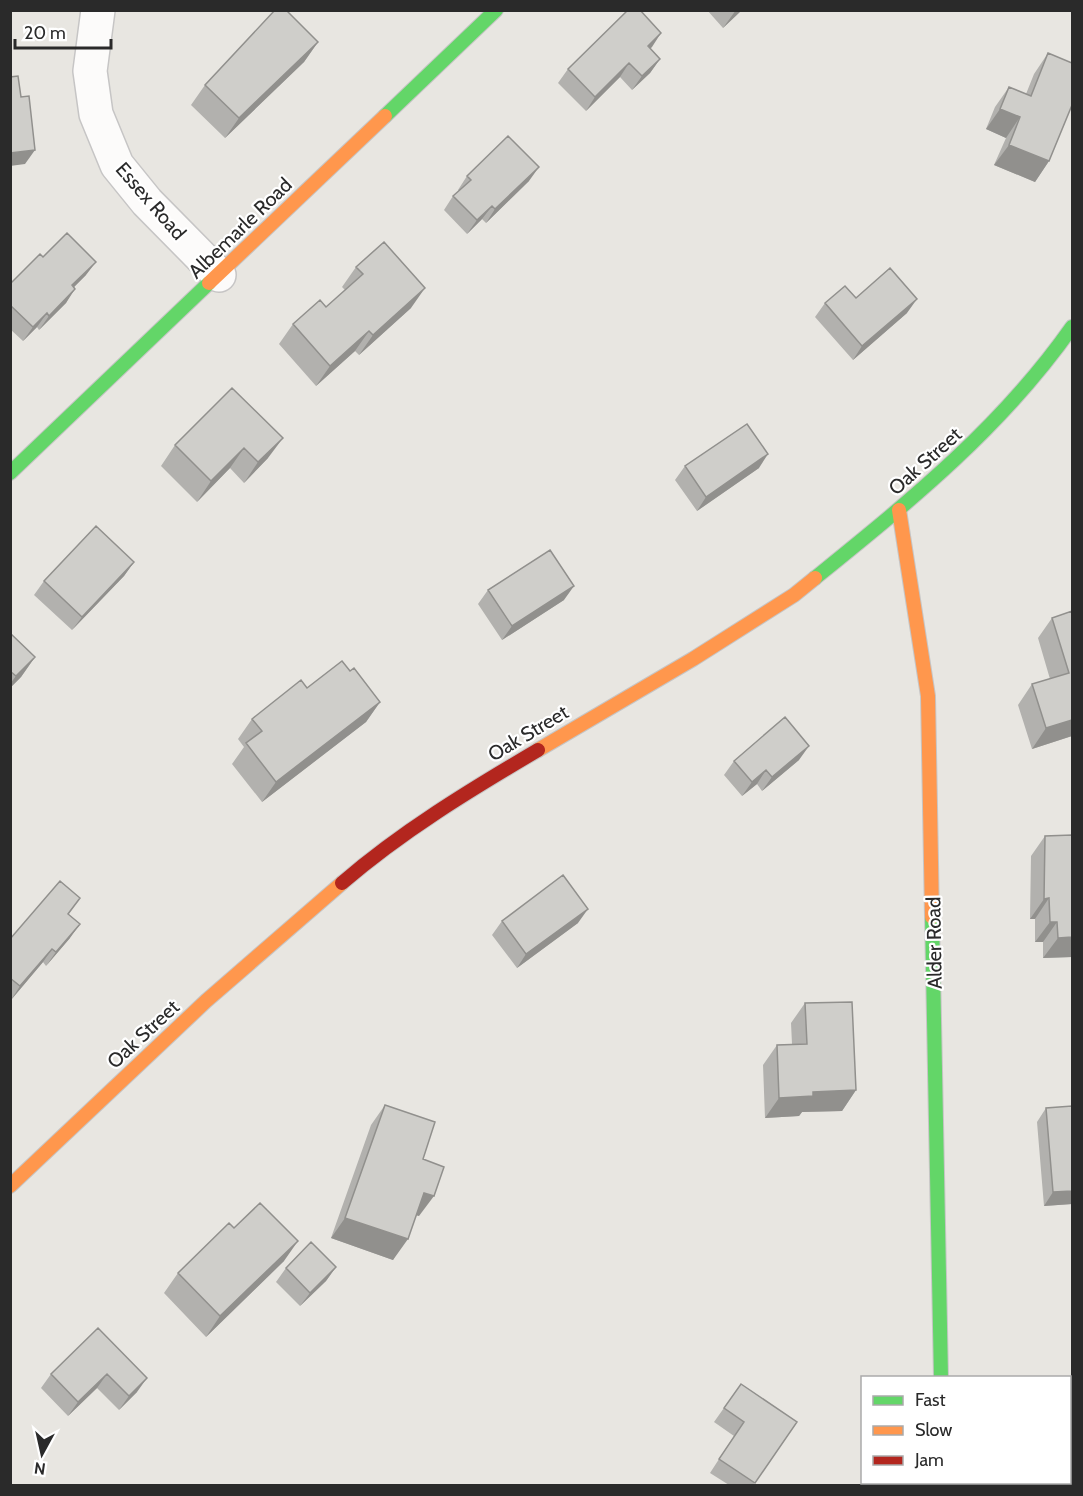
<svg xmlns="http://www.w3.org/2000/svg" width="1083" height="1496" font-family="Cabin,sans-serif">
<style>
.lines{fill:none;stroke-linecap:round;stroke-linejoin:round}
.street-casing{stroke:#c6c5c5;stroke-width:36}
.fast-casing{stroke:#c6c5c5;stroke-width:16}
.slow-casing{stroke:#c6c5c5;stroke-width:16}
.jam-casing{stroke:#c6c5c5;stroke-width:16}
.street{stroke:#fcfbfa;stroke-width:33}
.fast{stroke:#63d668;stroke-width:14}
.slow{stroke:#ff974d;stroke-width:14}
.jam{stroke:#b3261e;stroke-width:14}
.wall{fill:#b2b1ae}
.shaded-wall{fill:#91908d}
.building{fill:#cfceca;stroke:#91908d;stroke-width:1.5}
.labels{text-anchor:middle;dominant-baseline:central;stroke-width:4.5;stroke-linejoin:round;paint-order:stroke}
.street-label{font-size:20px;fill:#2a2a2a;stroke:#fff}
</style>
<rect width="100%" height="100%" fill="#e8e6e1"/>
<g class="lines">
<defs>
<path id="street" d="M 98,10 L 90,71 L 96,114 L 117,165 L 147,202 L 219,275
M 941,1486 L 941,1482"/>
<path id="fast" d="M 385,116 L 496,10
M 10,473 L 209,283
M 815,578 C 910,501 1001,428 1072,327
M 932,917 L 941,1378"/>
<path id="slow" d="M 209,283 L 385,116
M 899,510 L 928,696 L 932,917
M 538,750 L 693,659 L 794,595 L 815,578
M 10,1186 L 206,1001 L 342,883"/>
<path id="jam" d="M 342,883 C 401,832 470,790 538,750"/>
</defs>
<use href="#street" class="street-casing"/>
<use href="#fast" class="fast-casing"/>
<use href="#slow" class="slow-casing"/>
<use href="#jam" class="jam-casing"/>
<use href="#street" class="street"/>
<use href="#fast" class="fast"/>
<use href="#slow" class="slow"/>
<use href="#jam" class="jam"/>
</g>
<path class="wall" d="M 707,10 L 742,10 L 723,28 Z
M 318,42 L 304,62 L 225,138 L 191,105 L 205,85 Z
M 652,47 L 650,48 L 660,59 L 650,73 L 632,90 L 620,77 L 586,111 L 558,83 L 568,69 Z
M 1048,53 L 1049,161 L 1035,182 L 994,165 L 1006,138 L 986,129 L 995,107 L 1009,87 L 1026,94 L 1034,74 Z
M 467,176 L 529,181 L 486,223 L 482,219 L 467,234 L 444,210 L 453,196 L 459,191 L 458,190 Z
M 43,257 L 86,275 L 74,287 L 66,303 L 39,330 L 37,327 L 23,341 L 10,329 L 10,284 Z
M 356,267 L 411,308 L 359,355 L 355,351 L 316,386 L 279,344 L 293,324 L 326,307 L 345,290 L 342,287 Z
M 825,303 L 907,313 L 853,360 L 815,317 Z
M 232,388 L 268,458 L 244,483 L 230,468 L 197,502 L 161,466 L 175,445 Z
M 685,466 L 759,468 L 697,511 L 675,480 Z
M 134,562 L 124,576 L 72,630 L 34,595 L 44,581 Z
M 488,590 L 564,600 L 502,640 L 478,604 Z
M 1072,611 L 1072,736 L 1032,749 L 1018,705 L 1032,684 L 1050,679 L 1038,638 L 1052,618 Z
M 10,633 L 35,657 L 21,677 L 10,688 Z
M 350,671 L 380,702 L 366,722 L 262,802 L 232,764 L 244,747 L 238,739 L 252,719 L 307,688 Z
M 799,760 L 762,791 L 757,784 L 742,796 L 724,775 L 734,761 Z
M 1045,836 L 1072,957 L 1043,958 L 1043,942 L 1035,942 L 1035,919 L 1030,919 L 1031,856 Z
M 69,915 L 70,938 L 46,966 L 43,962 L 11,1000 L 10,939 Z
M 502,921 L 578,923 L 517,968 L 492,935 Z
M 805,1003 L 856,1090 L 842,1111 L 802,1112 L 799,1116 L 765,1118 L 763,1065 L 777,1045 L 792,1044 L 791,1023 Z
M 385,1105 L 423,1159 L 419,1216 L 416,1215 L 393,1260 L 331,1238 L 371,1125 Z
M 1072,1106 L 1072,1204 L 1044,1206 L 1037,1122 L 1046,1108 Z
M 234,1228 L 284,1261 L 206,1337 L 164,1293 L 178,1273 Z
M 336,1267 L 326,1281 L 300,1306 L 276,1282 L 286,1268 Z
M 98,1328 L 137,1392 L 119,1410 L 97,1388 L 68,1416 L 41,1388 L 51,1374 Z
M 741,1384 L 797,1422 L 753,1485 L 729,1485 L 710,1473 L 734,1436 L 714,1422 Z"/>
<path class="shaded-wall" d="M 736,10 L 742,10 L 723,28 Z
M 661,33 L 652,47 L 638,60 L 648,46 Z
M 318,42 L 304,62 L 225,138 L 239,118 Z
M 660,59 L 650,73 L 632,90 L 642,76 Z
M 629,63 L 620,77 L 586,111 L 595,97 Z
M 1000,109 L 1020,117 L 1006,138 L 986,129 Z
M 1009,145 L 1049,161 L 1035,182 L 994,165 Z
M 35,150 L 25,164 L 10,166 L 10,153 Z
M 539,167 L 529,181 L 486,223 L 495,209 Z
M 492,206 L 482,219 L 467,234 L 477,220 Z
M 96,262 L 86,275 L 62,299 L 72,285 Z
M 425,288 L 411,308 L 359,355 L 373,335 Z
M 75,289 L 66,303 L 39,330 L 49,316 Z
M 917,299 L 907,313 L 853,360 L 862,346 Z
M 47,313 L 37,327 L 23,341 L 33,327 Z
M 369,331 L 355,351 L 316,386 L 330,366 Z
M 283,438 L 268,458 L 244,483 L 258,462 Z
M 244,448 L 230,468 L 197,502 L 211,481 Z
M 768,454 L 759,468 L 697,511 L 706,497 Z
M 134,562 L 124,576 L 72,630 L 82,617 Z
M 574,586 L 564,600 L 502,640 L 512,626 Z
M 35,657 L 21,677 L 10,688 L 10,684 L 16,676 Z
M 380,702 L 366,722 L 262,802 L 276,782 Z
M 1072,720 L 1072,736 L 1032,749 L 1046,728 Z
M 809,746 L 799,760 L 762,791 L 772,777 Z
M 766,770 L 757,784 L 742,796 L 752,782 Z
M 1049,898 L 1035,919 L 1030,919 L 1044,899 Z
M 588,909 L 578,923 L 517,968 L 526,954 Z
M 1050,922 L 1057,922 L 1043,942 L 1035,942 Z
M 80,924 L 70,938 L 46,966 L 56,952 Z
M 1072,937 L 1072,957 L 1043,958 L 1058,938 Z
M 52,949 L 43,962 L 11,1000 L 20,986 Z
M 856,1090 L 842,1111 L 802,1112 L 799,1116 L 765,1118 L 779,1098 L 813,1092 Z
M 1072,1191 L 1072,1204 L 1044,1206 L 1053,1192 Z
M 424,1193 L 434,1196 L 419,1216 L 410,1213 Z
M 345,1218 L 408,1239 L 393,1260 L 331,1238 Z
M 298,1241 L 284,1261 L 206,1337 L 220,1316 Z
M 336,1267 L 326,1281 L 300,1306 L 310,1293 Z
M 107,1374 L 97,1388 L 68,1416 L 78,1402 Z
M 147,1378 L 137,1392 L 119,1410 L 129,1396 Z"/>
<path class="building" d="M 275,10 L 286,10 L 318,42 L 239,118 L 205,85 Z
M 628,10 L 640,10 L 661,33 L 648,46 L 660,59 L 642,76 L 629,63 L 595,97 L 568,69 Z
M 1048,53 L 1072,63 L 1072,105 L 1049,161 L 1009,145 L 1020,117 L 1000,109 L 1009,87 L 1031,96 Z
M 18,76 L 21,97 L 29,96 L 35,150 L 10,153 L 10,77 Z
M 508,136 L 539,167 L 495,209 L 492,206 L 477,220 L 453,196 L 471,180 L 467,176 Z
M 67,233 L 96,262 L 72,285 L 75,289 L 49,316 L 47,313 L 33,327 L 10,305 L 10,284 L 40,254 L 43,257 Z
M 384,242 L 425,288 L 373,335 L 369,331 L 330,366 L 293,324 L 320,300 L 326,307 L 363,274 L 356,267 Z
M 890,268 L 917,299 L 862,346 L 825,303 L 845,286 L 856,298 Z
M 232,388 L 283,438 L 258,462 L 244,448 L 211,481 L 175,445 Z
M 747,424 L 768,454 L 706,497 L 685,466 Z
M 96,526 L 134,562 L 82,617 L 44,581 Z
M 550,550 L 574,586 L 512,626 L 488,590 Z
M 1072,611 L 1072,720 L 1046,728 L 1032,684 L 1069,673 L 1052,618 Z
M 10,633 L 35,657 L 16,676 L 10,671 Z
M 342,661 L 350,671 L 354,668 L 380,702 L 276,782 L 246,743 L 262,731 L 252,719 L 301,680 L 307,688 Z
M 785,717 L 809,746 L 772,777 L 766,770 L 752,782 L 734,761 Z
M 1072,835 L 1072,937 L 1058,938 L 1057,922 L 1050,922 L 1049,898 L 1044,899 L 1045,836 Z
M 563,875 L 588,909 L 526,954 L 502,921 Z
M 60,881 L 80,898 L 68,914 L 80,924 L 56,952 L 52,949 L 20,986 L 10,978 L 10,939 Z
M 852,1002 L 856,1090 L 813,1092 L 813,1096 L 779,1098 L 777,1045 L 807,1044 L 805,1003 Z
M 385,1105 L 435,1122 L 423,1159 L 444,1167 L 434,1196 L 424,1193 L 408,1239 L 345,1218 Z
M 1072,1106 L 1072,1191 L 1053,1192 L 1046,1108 Z
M 260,1203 L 298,1241 L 220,1316 L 178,1273 L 229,1223 L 234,1228 Z
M 311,1242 L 336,1267 L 310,1293 L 286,1268 Z
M 98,1328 L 147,1378 L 129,1396 L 107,1374 L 78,1402 L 51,1374 Z
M 741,1384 L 797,1422 L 755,1483 L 719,1459 L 744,1422 L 724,1408 Z"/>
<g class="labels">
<g class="street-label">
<text transform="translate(151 201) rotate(49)">Essex Road</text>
<text transform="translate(240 228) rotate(-44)">Albemarle Road</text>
<text transform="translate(925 461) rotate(-42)">Oak Street</text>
<text transform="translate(528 733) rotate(-31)">Oak Street</text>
<text transform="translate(934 943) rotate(-91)">Alder Road</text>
<text transform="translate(143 1034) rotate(-43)">Oak Street</text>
</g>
</g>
<rect width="1083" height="1496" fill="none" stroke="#2a2a2a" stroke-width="24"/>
<rect x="861" y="1376" width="210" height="108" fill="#ffffff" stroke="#aaaaaa" stroke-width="1.5"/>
<rect x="873" y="1396" width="30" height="9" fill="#63d668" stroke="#aaaaaa" stroke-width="1.5"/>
<text x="915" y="1406" font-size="18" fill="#2a2a2a">Fast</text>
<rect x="873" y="1426" width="30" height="9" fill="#ff974d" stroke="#aaaaaa" stroke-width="1.5"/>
<text x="915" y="1436" font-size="18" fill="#2a2a2a">Slow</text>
<rect x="873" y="1456" width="30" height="9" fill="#b3261e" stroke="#aaaaaa" stroke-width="1.5"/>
<text x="915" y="1466" font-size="18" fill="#2a2a2a">Jam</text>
<g transform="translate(42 1454) rotate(188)" stroke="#ffffff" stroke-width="4.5" paint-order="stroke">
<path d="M0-4.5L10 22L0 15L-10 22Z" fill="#2a2a2a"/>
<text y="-9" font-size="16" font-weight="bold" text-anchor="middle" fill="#2a2a2a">N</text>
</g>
<path d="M15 39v9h96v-9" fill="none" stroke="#2a2a2a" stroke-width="3"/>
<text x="24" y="39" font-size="18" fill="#2a2a2a" stroke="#ffffff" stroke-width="4.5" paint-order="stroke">20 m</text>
</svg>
